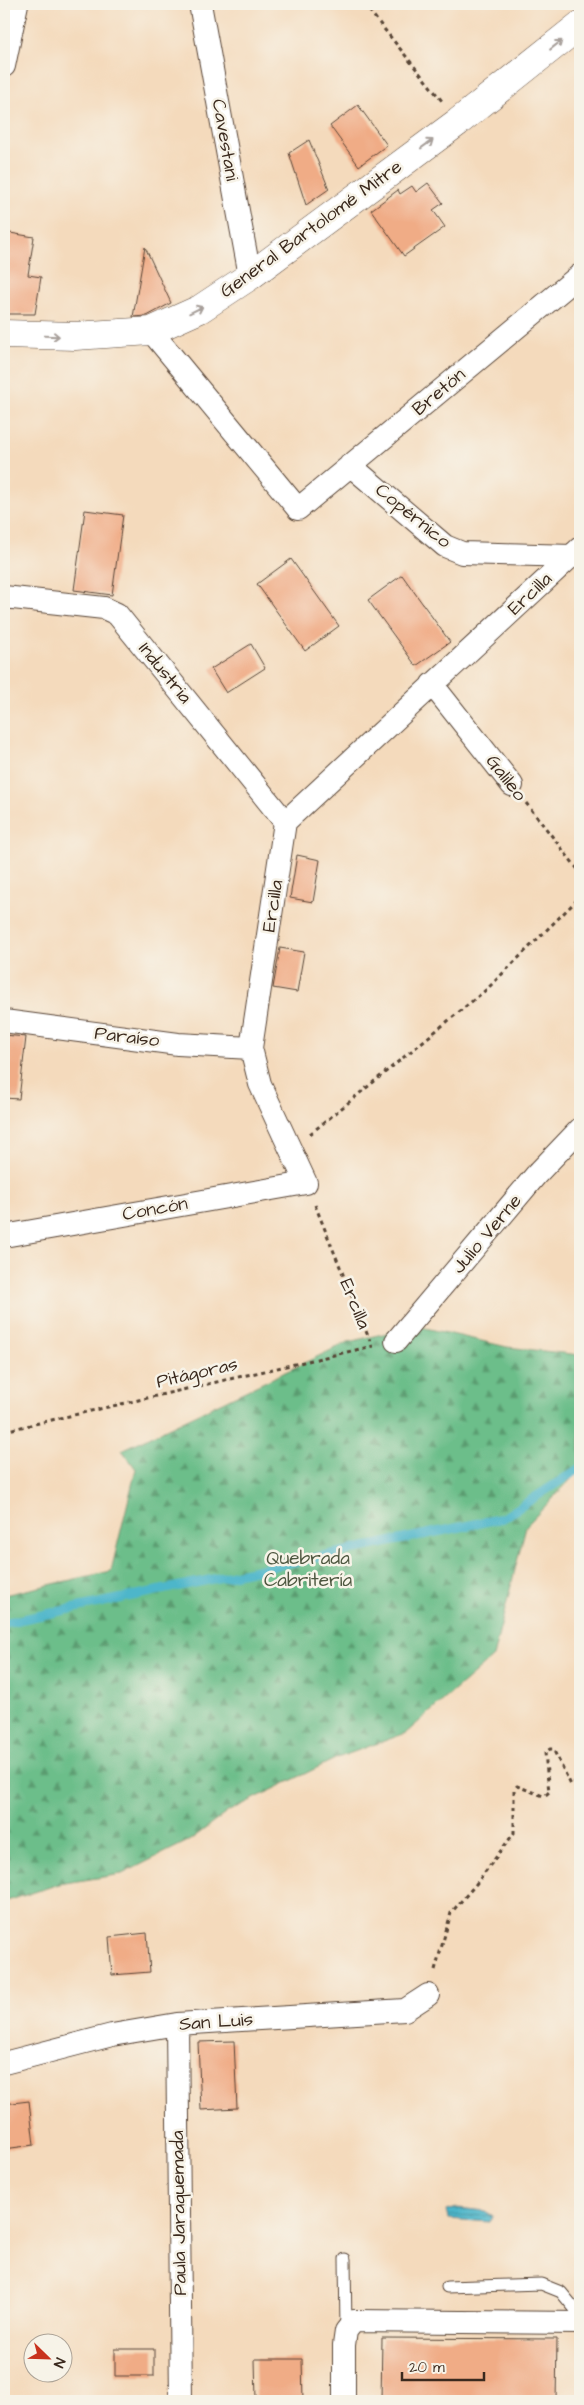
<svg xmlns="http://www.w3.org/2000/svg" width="584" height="2405" font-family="'Architects Daughter',sans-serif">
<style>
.forest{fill:url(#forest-firs);stroke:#547454}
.water{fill:url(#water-rules);stroke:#447074}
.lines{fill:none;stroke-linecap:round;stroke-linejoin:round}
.stream{stroke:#4db6ca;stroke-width:9}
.building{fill:#f0ac86}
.service-casing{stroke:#574436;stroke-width:13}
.minor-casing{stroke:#574436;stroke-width:24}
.tertiary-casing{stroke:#574436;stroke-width:29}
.path{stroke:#574436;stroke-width:3;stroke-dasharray:4 4;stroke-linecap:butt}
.service{stroke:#fff;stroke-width:11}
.minor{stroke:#fff;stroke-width:22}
.tertiary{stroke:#fff;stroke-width:28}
.oneway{stroke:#a79f9a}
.labels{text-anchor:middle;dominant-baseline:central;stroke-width:5;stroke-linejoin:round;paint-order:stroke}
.street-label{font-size:19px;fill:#3b2a1e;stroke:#f7f3e8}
.park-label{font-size:19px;fill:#4e5740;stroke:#f7f3e8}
</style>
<defs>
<pattern id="forest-firs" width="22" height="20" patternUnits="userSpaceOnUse" patternTransform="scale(1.25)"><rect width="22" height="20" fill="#6cbe8a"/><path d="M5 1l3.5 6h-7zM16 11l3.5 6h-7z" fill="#5a9b70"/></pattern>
<pattern id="water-rules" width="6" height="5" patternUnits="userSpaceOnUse" patternTransform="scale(1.25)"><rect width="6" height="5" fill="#4db6ca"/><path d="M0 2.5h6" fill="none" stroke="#4194a3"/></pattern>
</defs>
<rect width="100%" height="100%" fill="#f7f3e8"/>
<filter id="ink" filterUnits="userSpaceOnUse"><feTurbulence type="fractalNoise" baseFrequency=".02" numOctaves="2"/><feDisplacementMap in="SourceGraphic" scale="10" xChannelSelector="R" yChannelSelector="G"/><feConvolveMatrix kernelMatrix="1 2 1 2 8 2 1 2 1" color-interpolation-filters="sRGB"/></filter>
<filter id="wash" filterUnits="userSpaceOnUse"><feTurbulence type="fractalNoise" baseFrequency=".0096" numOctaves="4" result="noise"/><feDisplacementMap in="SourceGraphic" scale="20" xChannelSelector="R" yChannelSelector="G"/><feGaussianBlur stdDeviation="1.12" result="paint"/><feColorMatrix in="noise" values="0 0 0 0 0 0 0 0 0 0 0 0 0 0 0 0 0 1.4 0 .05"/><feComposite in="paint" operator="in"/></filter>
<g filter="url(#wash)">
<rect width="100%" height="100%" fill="#f4dabc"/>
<path class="forest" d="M 417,1326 L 507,1347 L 580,1355 L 580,1471 L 575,1475 L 526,1526 L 493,1657 L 406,1733 L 337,1758 L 229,1811 L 190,1840 L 122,1874 L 59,1884 L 4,1902 L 4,1595 L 111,1571 L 136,1469 L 122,1450 L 348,1342 Z"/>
<path class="water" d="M 457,2208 L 485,2211 L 493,2216 L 490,2222 L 449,2219 L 447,2211 Z"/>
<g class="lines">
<path class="stream" d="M 4,1623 L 503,1518 L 580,1468"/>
</g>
<g id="blocks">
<path class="building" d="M 358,105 L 387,145 L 359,166 L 330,126 Z
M 309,140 L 329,189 L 306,205 L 289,153 Z
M 428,183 L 443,203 L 433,210 L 445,227 L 404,256 L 371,210 L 398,190 L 400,194 L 412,186 L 416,192 Z
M 4,232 L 34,237 L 28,275 L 41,277 L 35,314 L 4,314 Z
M 145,247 L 171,303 L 147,316 L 133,317 Z
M 85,510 L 123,515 L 112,595 L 74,590 Z
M 291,559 L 339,626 L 305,651 L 257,584 Z
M 402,575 L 450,642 L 416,666 L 368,600 Z
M 251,644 L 265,668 L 226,693 L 211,669 Z
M 297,855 L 320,860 L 313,902 L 290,898 Z
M 280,948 L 304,952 L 297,992 L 273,988 Z
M 4,1035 L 26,1037 L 19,1099 L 4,1098 Z
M 147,1933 L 150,1972 L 112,1975 L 109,1937 Z
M 234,2041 L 237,2108 L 201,2110 L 198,2042 Z
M 29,2101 L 34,2145 L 4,2149 L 4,2104 Z
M 382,2338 L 557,2339 L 556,2401 L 381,2401 Z
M 115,2349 L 154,2349 L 154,2376 L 115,2376 Z
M 255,2359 L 302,2359 L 303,2401 L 256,2401 Z"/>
</g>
</g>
<g filter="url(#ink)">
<use href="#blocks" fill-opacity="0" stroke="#574436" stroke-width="1"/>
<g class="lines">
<defs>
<path id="service" d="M 345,2259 L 346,2329
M 447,2287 L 541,2284 L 561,2292 L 580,2315"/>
<path id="minor" d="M 200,4 L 250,276
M 4,66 L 17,4
M 151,331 L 298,509 L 580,275
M 350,465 L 445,546 L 462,553 L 572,556
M 4,597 L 104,608 L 117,614 L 285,822
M 432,684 L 512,785
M 4,1021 L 178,1044 L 251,1048
M 4,1236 L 306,1183 L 260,1084 L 251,1048 L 285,822 L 580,548
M 396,1341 L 536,1175 L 580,1129
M 177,2024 L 181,2401
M 4,2063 L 112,2035 L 177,2024 L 405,2010 L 428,1995
M 344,2401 L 344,2345 L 346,2331 L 354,2321 L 580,2323"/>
<path id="tertiary" d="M 4,334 L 75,336 L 151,331 L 200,309 L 250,276 L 458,122 L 580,25"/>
</defs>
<use href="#service" class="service-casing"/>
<use href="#minor" class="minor-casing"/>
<use href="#tertiary" class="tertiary-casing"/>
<path class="path" d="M 364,4 L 442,101
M 526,803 L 580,872
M 310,1134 L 487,989 L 580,897
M 315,1205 L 370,1341
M 4,1431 L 373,1346
M 435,1970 L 451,1913 L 476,1884 L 514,1833 L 514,1790 L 517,1786 L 543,1796 L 547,1794 L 549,1792 L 545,1753 L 550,1749 L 553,1749 L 571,1785 L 577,1782 L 580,1765"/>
<use href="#service" class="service"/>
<use href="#minor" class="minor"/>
<use href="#tertiary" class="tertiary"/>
</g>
<defs><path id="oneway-shaft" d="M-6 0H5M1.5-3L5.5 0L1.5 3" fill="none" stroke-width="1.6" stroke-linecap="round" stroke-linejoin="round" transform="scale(1.25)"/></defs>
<g class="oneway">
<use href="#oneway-shaft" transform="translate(556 45) rotate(-38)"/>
<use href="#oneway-shaft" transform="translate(427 144) rotate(-36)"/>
<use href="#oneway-shaft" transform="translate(196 310) rotate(-26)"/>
<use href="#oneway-shaft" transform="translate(52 336) rotate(2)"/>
</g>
</g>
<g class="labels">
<g class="street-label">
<text transform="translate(225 140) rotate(80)">Cavestani</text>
<text transform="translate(311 229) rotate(-36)">General Bartolomé Mitre</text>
<text transform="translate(439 392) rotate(-40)">Bretón</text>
<text transform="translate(413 516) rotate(39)">Copérnico</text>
<text transform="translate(530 594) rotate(-43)">Ercilla</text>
<text transform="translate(165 673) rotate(51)">Industria</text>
<text transform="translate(506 778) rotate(52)">Galileo</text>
<text transform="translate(273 906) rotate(-81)">Ercilla</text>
<text transform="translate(127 1037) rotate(7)">Paraíso</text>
<text transform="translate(155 1209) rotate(-10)">Concón</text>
<text transform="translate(487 1234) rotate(-50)">Julio Verne</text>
<text transform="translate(355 1304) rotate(68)">Ercilla</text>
<text transform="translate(197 1373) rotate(-13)">Pitágoras</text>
<text transform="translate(216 2022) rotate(-4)">San Luis</text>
<text transform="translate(179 2213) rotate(-91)">Paula Jaraquemada</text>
</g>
<g class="park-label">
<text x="308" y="1558">Quebrada<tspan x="308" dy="22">Cabritería</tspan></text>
</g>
</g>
<rect width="584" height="2405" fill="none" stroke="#f7f3e8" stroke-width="20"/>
<g transform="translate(48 2358) rotate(113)"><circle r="24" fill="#f7f3e8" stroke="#aca397"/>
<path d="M0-4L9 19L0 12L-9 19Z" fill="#c8321e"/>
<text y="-8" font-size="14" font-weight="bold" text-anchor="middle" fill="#3b2a1e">N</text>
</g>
<path d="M402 2372v8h82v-8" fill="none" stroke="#3b2a1e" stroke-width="2.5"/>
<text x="409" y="2372" font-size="15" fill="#3b2a1e" stroke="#f7f3e8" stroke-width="4" paint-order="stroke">20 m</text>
</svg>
